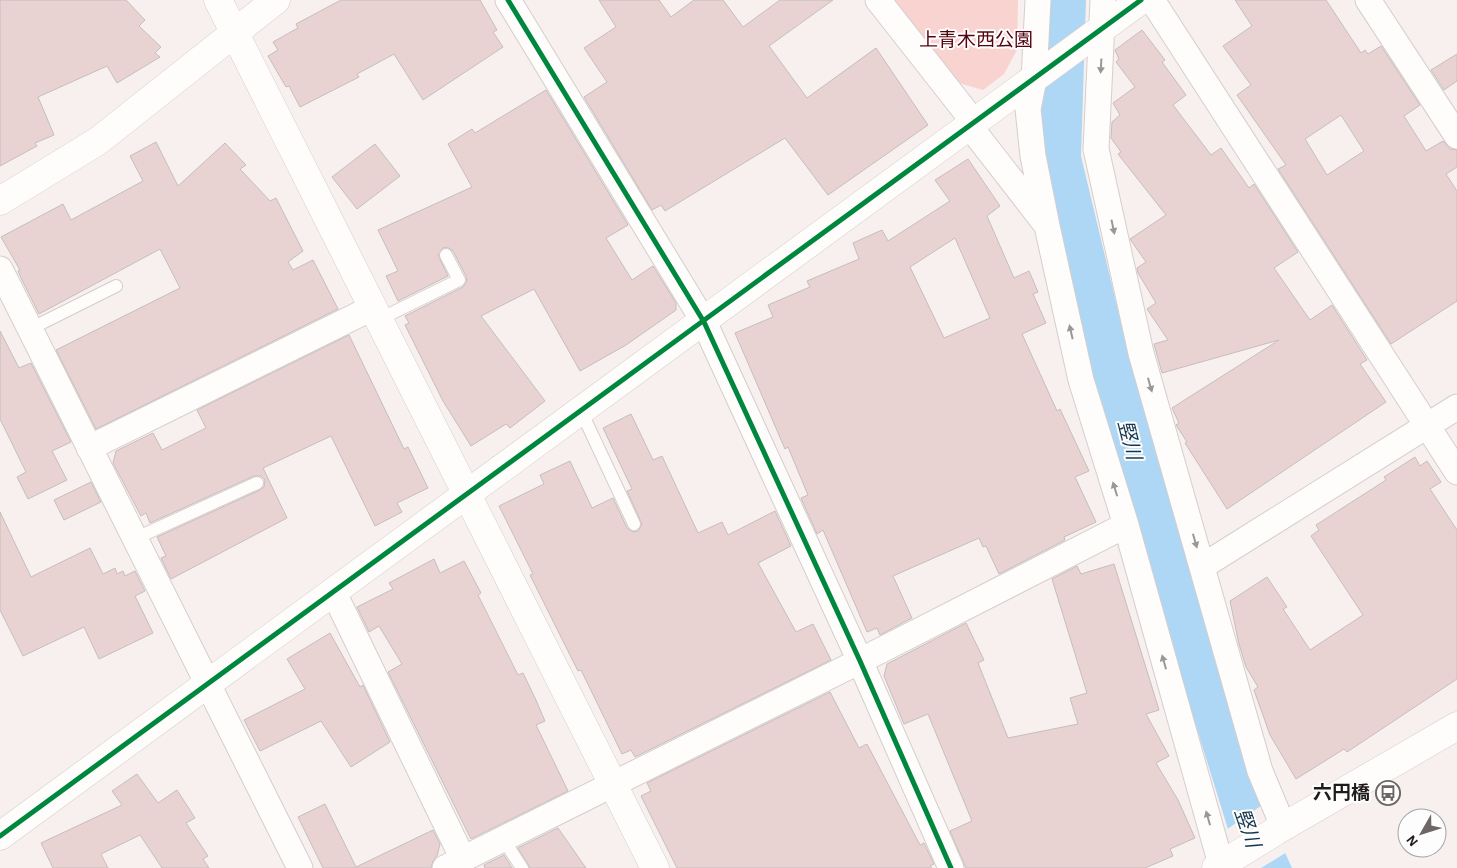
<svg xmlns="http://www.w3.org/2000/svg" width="1457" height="868" font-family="'Alegreya Sans','Noto Sans JP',sans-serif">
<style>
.green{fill:#f9d3d0}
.water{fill:#aed7f5}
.pier{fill:#f8f0ee}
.building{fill:#e9d3d2;stroke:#c4bebc;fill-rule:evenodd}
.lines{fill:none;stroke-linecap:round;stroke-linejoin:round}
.service-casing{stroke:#d4cecd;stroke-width:14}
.minor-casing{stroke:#d4cecd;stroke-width:27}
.tertiary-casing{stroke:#d4cecd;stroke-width:29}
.service{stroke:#fefdfc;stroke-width:12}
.minor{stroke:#fefdfc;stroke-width:25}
.tertiary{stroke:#fefdfc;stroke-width:28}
.cycleway-casing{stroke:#fdfdfd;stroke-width:8}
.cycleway{stroke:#00873e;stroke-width:5}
.oneway{fill:#9a9797}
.labels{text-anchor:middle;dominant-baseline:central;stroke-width:4;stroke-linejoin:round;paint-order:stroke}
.park-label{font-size:19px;fill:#56030d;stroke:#fdfdfd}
.poi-label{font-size:19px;font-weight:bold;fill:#201b1b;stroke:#fdfdfd;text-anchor:end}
.water-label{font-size:20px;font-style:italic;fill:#13364c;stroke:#fdfdfd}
</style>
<rect width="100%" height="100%" fill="#f8f0ee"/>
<path class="green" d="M 893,0 L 1018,0 L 1017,50 L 1004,74 L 983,90 L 959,83 Z"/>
<path class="water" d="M 1045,0 L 1086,0 L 1081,156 L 1127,348 L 1177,526 L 1257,791 L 1292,868 L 1240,868 L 1091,386 L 1039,158 Z"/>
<path class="pier" d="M 1265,803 L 1287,852 L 1261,868 L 1238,868 L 1226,830 Z"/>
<path class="building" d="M 0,0 L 126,0 L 145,20 L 139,26 L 161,47 L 155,53 L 160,57 L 117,83 L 107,66 L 38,97 L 54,135 L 35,143 L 37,146 L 0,166 Z
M 341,0 L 480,0 L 497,30 L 493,32 L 503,47 L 423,100 L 394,54 L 357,74 L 359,77 L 300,107 L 289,86 L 286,87 L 268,56 L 278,50 L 273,42 L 296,29 L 298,28 L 296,24 Z
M 599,0 L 659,0 L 671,17 L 694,0 L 723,0 L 743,27 L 780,0 L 833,0 L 769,46 L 807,98 L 876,48 L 928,125 L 828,195 L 785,138 L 665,211 L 661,205 L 652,210 L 584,97 L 607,82 L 584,48 L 616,27 Z
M 1235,0 L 1326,0 L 1361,53 L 1365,50 L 1368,54 L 1381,46 L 1420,105 L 1404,116 L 1426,151 L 1443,141 L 1450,149 L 1457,150 L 1457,167 L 1446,174 L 1457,191 L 1457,301 L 1391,344 L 1278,169 L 1286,165 L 1237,95 L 1251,85 L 1223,46 L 1252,26 ZM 1341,115 L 1364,151 L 1327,175 L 1305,139 Z
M 1142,30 L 1165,60 L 1162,62 L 1186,95 L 1173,105 L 1211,155 L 1221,148 L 1249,188 L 1254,184 L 1298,252 L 1274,268 L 1310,320 L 1332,305 L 1367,360 L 1360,364 L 1386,402 L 1227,509 L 1185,443 L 1187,442 L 1176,425 L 1179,423 L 1172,408 L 1279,340 L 1162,373 L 1154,344 L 1168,340 L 1147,309 L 1156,303 L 1138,273 L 1137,268 L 1146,262 L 1130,239 L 1166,215 L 1118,154 L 1121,152 L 1111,138 L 1112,122 L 1120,115 L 1113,103 L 1135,87 L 1116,62 L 1119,59 L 1115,50 Z
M 1457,54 L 1457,81 L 1444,90 L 1431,70 Z
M 546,90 L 628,225 L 606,238 L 632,280 L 653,266 L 676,303 L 676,310 L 626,345 L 580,371 L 534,289 L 481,316 L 545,401 L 510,428 L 506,424 L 471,446 L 443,401 L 405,325 L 409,323 L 405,316 L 463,287 L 467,281 L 466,276 L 453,251 L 447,247 L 443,248 L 438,255 L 448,276 L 398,301 L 386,276 L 398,271 L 378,230 L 472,187 L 448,144 L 472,129 L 475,133 Z
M 156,142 L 178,186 L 225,143 L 246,165 L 240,169 L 270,201 L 276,198 L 303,251 L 288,262 L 293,270 L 313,260 L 338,309 L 96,429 L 56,350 L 180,288 L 160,249 L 39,314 L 22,280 L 18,271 L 20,270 L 1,237 L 63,204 L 71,220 L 143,181 L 130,156 Z
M 375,144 L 400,176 L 357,209 L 332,177 Z
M 968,159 L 1000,206 L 987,216 L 1014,278 L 1029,271 L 1038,292 L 1033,294 L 1046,323 L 1022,334 L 1057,411 L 1060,409 L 1089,471 L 1075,477 L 1096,522 L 1064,537 L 1065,540 L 999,574 L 986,546 L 983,547 L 979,538 L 893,576 L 912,618 L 880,635 L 877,628 L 867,632 L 823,530 L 817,534 L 801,498 L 808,495 L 788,447 L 785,449 L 735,333 L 773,317 L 768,305 L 810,287 L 807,281 L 859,259 L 853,243 L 882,230 L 888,241 L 950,201 L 935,180 ZM 955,238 L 990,318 L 944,338 L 910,267 Z
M 0,331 L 19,368 L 31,363 L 71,442 L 52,451 L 67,480 L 28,499 L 17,477 L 26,472 L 0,419 Z
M 349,335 L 404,449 L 408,447 L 428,488 L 397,503 L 402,512 L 375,526 L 331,436 L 263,468 L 287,518 L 171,579 L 161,558 L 166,556 L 157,537 L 260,490 L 264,487 L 265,480 L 261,476 L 254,476 L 150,523 L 146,513 L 141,516 L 113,463 L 116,451 L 153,433 L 162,450 L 206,428 L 197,410 Z
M 631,414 L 653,460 L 662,456 L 698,533 L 722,522 L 728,535 L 775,511 L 791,546 L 758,563 L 796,632 L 813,624 L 831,660 L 635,757 L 631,750 L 622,754 L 581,670 L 578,671 L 530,575 L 533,574 L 499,506 L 544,484 L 540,475 L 570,461 L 592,508 L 613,498 L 627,528 L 633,532 L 638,531 L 642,524 L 627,491 L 632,489 L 603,428 Z
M 1415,457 L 1420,466 L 1427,461 L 1441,482 L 1430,489 L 1457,530 L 1457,679 L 1347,752 L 1344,749 L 1296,779 L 1270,735 L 1254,690 L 1258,687 L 1246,667 L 1239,644 L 1230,601 L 1267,577 L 1287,607 L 1283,609 L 1310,650 L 1363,615 L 1311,536 L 1319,530 L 1316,525 L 1386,480 L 1384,477 Z
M 91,482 L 101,502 L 64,520 L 54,500 Z
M 0,512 L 31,577 L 90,548 L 103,574 L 115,568 L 117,574 L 123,571 L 125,576 L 135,571 L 145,591 L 135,596 L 153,633 L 99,659 L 84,627 L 23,656 L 0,610 Z
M 434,559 L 440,573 L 464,561 L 481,593 L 478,595 L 518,675 L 523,673 L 535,698 L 545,721 L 536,725 L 568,791 L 471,839 L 388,672 L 402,664 L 379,626 L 369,632 L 357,607 L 393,589 L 389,583 Z
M 1114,564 L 1159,710 L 1146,714 L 1169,756 L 1156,763 L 1178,800 L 1195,838 L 1170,849 L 1173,856 L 1145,868 L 966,868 L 950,831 L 972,821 L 928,714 L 904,724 L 884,676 L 887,664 L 966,623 L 984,660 L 978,663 L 1008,738 L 1078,724 L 1070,698 L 1087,693 L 1052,579 L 1077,566 L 1081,574 Z
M 330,633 L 360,687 L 363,685 L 390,742 L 351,767 L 321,721 L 260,751 L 244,720 L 305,689 L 287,659 Z
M 830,692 L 859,748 L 867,744 L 920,845 L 924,843 L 934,864 L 930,866 L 932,868 L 677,868 L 641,796 L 651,791 L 647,783 Z
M 137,774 L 158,803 L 177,790 L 195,818 L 186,823 L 208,856 L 203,859 L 209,868 L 162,868 L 140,835 L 101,854 L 108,868 L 53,868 L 41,843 L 122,805 L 112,791 Z
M 325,804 L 356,867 L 433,830 L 440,844 L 437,856 L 433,861 L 431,868 L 323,868 L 298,817 Z
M 558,828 L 586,868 L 530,868 L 518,848 Z
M 504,855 L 512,868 L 485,868 L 484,865 Z"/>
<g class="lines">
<defs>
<path id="service" d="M 378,320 L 459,280 L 446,255
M 30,329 L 116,286
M 581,411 L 634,524
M 134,539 L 257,483
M 503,839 L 522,868"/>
<path id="minor" d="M 508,0 L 704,322 L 860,661 L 951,868
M 878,0 L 973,121
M 1038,0 L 1034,79 L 1028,109 L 1033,156 L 1047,226 L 1081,380 L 1126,525 L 1222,868
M 1103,0 L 1096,149 L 1141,353 L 1260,771 L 1283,826
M 1152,0 L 1457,472
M 1368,0 L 1457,136
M 968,124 L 1044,222
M 0,269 L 300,868
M 89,448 L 372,308
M 1203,566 L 1457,407
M 333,591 L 463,859
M 445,868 L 860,661 L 1126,525"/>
<path id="tertiary" d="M 218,0 L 655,868
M 0,201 L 98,141 L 276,0
M 0,836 L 1141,0
M 1216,868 L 1276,831 L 1457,726"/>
</defs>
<use href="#service" class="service-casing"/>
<use href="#minor" class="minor-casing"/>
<use href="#tertiary" class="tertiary-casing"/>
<use href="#service" class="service"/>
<use href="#minor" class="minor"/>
<use href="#tertiary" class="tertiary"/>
<defs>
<path id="cycleway" d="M 508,0 L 704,322 L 860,661 L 951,868
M 0,836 L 1141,0"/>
</defs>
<use href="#cycleway" class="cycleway-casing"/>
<use href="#cycleway" class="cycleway"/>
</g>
<defs><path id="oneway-solid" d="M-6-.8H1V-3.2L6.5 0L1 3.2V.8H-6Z" transform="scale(1.25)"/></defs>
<g class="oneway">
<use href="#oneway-solid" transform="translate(1101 66) rotate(93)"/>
<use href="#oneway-solid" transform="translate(1113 227) rotate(78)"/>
<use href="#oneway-solid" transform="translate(1071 332) rotate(-103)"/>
<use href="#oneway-solid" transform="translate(1150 385) rotate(74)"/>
<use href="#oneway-solid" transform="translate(1115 489) rotate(-107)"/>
<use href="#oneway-solid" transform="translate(1195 541) rotate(74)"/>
<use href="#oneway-solid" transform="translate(1164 662) rotate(-106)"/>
<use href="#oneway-solid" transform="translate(1208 818) rotate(-106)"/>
</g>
<defs>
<symbol id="bus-ring" viewBox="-11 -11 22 22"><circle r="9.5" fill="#fdfdfd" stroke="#6c6665" stroke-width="1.5"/><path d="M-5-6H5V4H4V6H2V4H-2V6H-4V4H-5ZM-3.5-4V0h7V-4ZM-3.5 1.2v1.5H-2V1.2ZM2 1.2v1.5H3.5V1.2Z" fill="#6c6665"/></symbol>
</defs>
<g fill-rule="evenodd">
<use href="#bus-ring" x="1374" y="779" width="28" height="28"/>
</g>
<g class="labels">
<g class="park-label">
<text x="976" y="40">上青木西公園</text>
</g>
<g class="poi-label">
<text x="1370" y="793">六円橋</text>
</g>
<g class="water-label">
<text transform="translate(1129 440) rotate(76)">竪川</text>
<text transform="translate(1247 828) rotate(71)">竪川</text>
</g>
</g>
<g transform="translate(1422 833) rotate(231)"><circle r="24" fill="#fdfdfd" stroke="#a5a3a3"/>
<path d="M0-4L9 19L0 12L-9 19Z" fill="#6c6665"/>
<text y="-8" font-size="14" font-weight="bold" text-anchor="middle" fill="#201b1b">N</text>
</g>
</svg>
